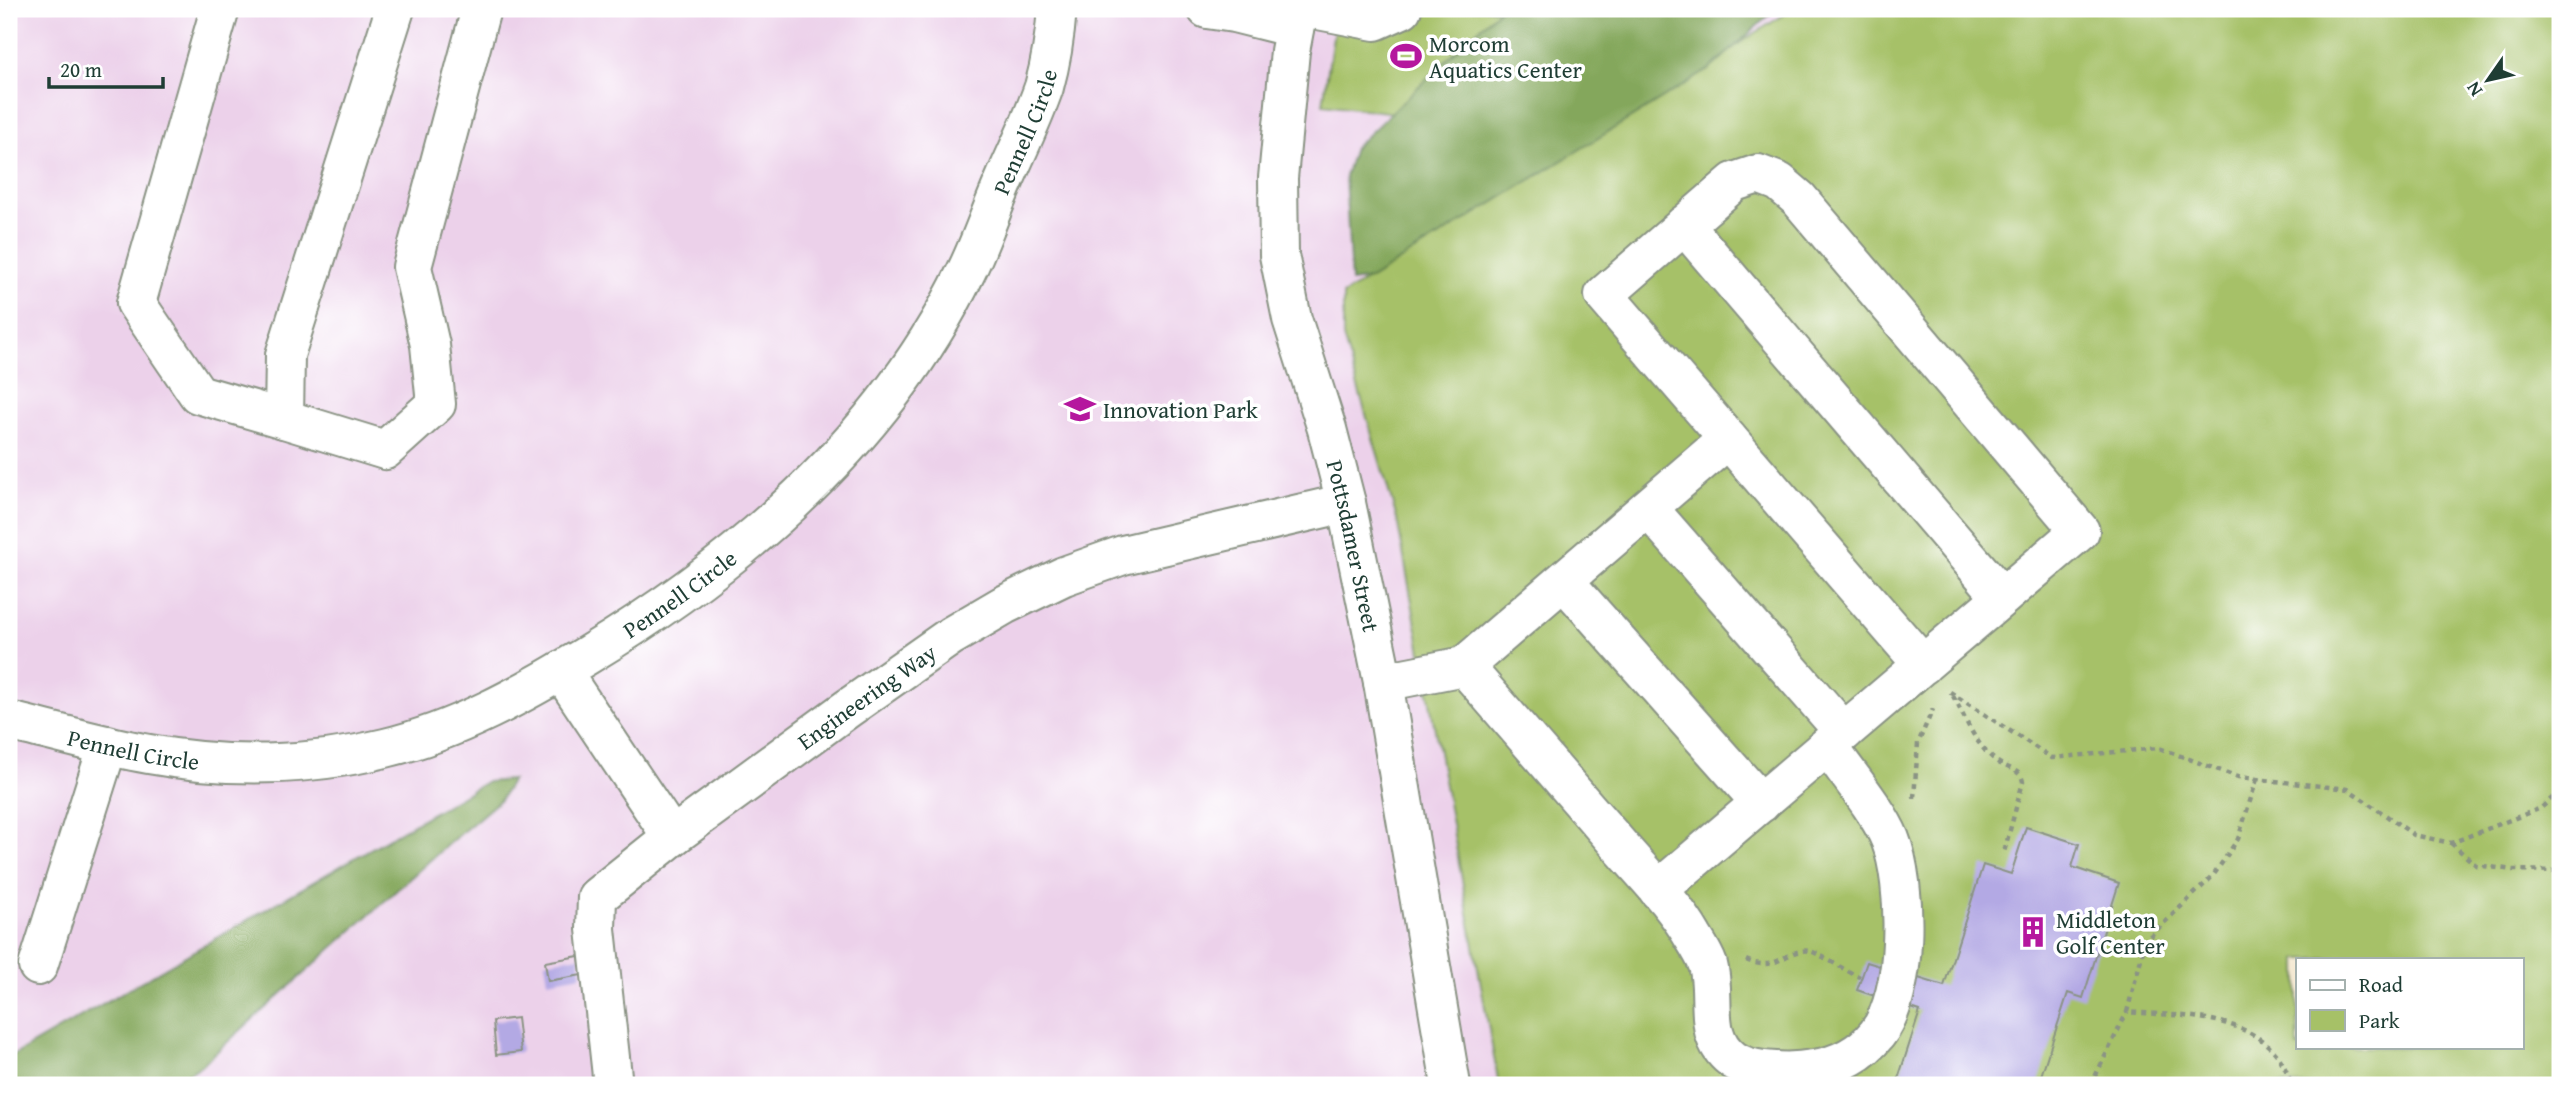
<svg xmlns="http://www.w3.org/2000/svg" width="2569" height="1094" font-family="'Gentium Book Plus',serif">
<style>
.built{fill:#ecd1ea}
.green{fill:#a6c167;stroke:#627f4e;stroke-width:2;fill-rule:evenodd}
.forest{fill:#84a75c;stroke:#527248;stroke-width:2}
.building{fill:#b3a9e4}
.lines{fill:none;stroke-linecap:round;stroke-linejoin:round}
.minor-casing{stroke:#8a9384;stroke-width:42}
.path{stroke:#8a9384;stroke-width:4.5;stroke-dasharray:5 5;stroke-linecap:butt}
.minor{stroke:#fff;stroke-width:38}
.labels{text-anchor:middle;dominant-baseline:central;stroke-width:7;stroke-linejoin:round;paint-order:stroke}
.poi-label{font-size:23px;fill:#1f3d34;stroke:#fff;text-anchor:start}
.street-label{font-size:23px;fill:#1f3d34;stroke:#fff}
</style>
<rect width="100%" height="100%" fill="#fff"/>
<filter id="ink" filterUnits="userSpaceOnUse"><feTurbulence type="fractalNoise" baseFrequency=".0143" numOctaves="2"/><feDisplacementMap in="SourceGraphic" scale="14" xChannelSelector="R" yChannelSelector="G"/><feConvolveMatrix kernelMatrix="1 2 1 2 8 2 1 2 1" color-interpolation-filters="sRGB"/></filter>
<filter id="wash" filterUnits="userSpaceOnUse"><feTurbulence type="fractalNoise" baseFrequency=".00686" numOctaves="4" result="noise"/><feDisplacementMap in="SourceGraphic" scale="28" xChannelSelector="R" yChannelSelector="G"/><feGaussianBlur stdDeviation="1.57" result="paint"/><feColorMatrix in="noise" values="0 0 0 0 0 0 0 0 0 0 0 0 0 0 0 0 0 1.4 0 .05"/><feComposite in="paint" operator="in"/></filter>
<g filter="url(#wash)">
<rect width="100%" height="100%" fill="#f4e9d3"/>
<path class="built" d="M 9,9 L 1875,9 L 2123,1085 L 9,1085 Z"/>
<path class="green" d="M 1337,9 L 1505,9 L 1449,120 L 1323,104 Z
M 1793,9 L 2560,9 L 2560,1085 L 1499,1085 L 1397,519 L 1343,337 L 1343,295 ZM 2298,959 L 2522,959 L 2522,1047 L 2298,1047 Z"/>
<path class="forest" d="M 1500,9 L 1776,9 L 1710,69 L 1370,279 L 1351,282 L 1345,176 L 1354,148 Z
M 512,780 L 500,800 L 447,845 L 202,1065 L 172,1085 L 9,1085 L 9,1058 L 486,782 Z"/>
<g id="blocks">
<path class="building" d="M 2026,827 L 2079,844 L 2072,867 L 2119,883 L 2083,998 L 2068,993 L 2038,1085 L 1891,1085 L 1898,1079 L 1920,1011 L 1857,990 L 1867,962 L 1944,986 L 1983,865 L 2011,874 Z
M 579,956 L 582,975 L 548,981 L 545,962 Z
M 517,1018 L 521,1052 L 496,1055 L 493,1021 Z"/>
</g>
</g>
<g filter="url(#ink)">
<use href="#blocks" fill-opacity="0" stroke="#8a9384" stroke-width="2"/>
<g class="lines">
<defs>
<g id="minor">
<path d="M 220,9 L 136,303 L 198,394 L 284,419"/>
<path d="M 395,9 L 285,355 L 284,419 L 385,450 L 436,404 L 430,345 L 412,267 L 481,9"/>
<path d="M 1207,9 L 1234,13 L 1294,28"/>
<path id="s1" d="M 1298,9 L 1290,51 L 1278,178 L 1279,255 L 1292,319 L 1327,429 L 1346,503 L 1383,682 L 1451,1085"/>
<path d="M 1313,9 L 1375,21 L 1402,9"/>
<path d="M 1684,225 L 2002,597"/>
<path d="M 1648,508 L 1844,732"/>
<path d="M 1564,581 L 1761,803"/>
<path d="M 1464,666 C 1514,723 1563,781 1613,838 C 1639,869 1673,902 1693,937 C 1698,945 1705,956 1708,965 C 1717,997 1701,1035 1732,1059 C 1750,1073 1793,1073 1814,1069 C 1839,1065 1861,1054 1877,1034 C 1909,994 1908,884 1890,839 C 1878,810 1846,772 1828,746"/>
<path d="M 561,671 L 672,837"/>
<path d="M 1383,682 L 1464,666 L 1728,439"/>
<path id="s2" d="M 9,721 C 55,732 102,746 149,754 C 225,768 309,767 385,748 C 457,731 523,694 586,656 C 742,562 885,439 966,272 C 981,242 991,210 1005,179 C 1018,149 1033,119 1044,87 C 1051,62 1055,35 1057,9"/>
<path d="M 1658,890 L 2080,531 L 1799,199 L 1779,182 L 1758,174 L 1734,182 L 1604,295 L 1923,665"/>
<path d="M 38,966 L 108,745"/>
<path id="s3" d="M 613,1085 L 596,929 L 597,897 L 672,837 L 847,709 L 951,636 L 1004,605 L 1064,576 L 1123,555 L 1346,503"/>
</g>
</defs>
<use href="#minor" class="minor-casing"/>
<path class="path" d="M 1950,692 L 2052,758 L 2159,748 L 2238,777 L 2348,789 L 2414,835 L 2451,843 L 2541,808 L 2560,791
M 1953,696 C 1966,719 1974,743 1995,760 C 2005,769 2021,768 2023,782 L 2004,852
M 2257,779 L 2238,839 L 2213,876 L 2146,940 L 2127,1012 C 2177,1016 2244,1013 2278,1056 C 2284,1064 2288,1076 2293,1085
M 1914,798 L 1918,743 L 1933,709
M 2451,843 L 2476,865 L 2513,870 L 2560,871
M 1746,960 C 1779,974 1786,947 1810,951 C 1821,954 1845,971 1860,977
M 2091,1085 L 2127,1012"/>
<use href="#minor" class="minor"/>
</g>
</g>
<defs>
<symbol id="stadium-bare" viewBox="-9 -9 18 18"><path d="M0-5a6.5 5 0 1 0 0 10a6.5 5 0 1 0 0-10ZM-3.5-1.8h7v3.6h-7Z" fill="#b5179e" stroke="#fff" stroke-width="2.5" paint-order="stroke"/></symbol>
<symbol id="university-bare" viewBox="-9 -9 18 18"><path d="M0-5L7-2L0 1L-7-2ZM-4 1L0 2.5L4 1V4Q0 6-4 4Z" fill="#b5179e" stroke="#fff" stroke-width="2.5" paint-order="stroke"/></symbol>
<symbol id="building-bare" viewBox="-9 -9 18 18"><path d="M-4-6H4V6H1V3H-1V6H-4ZM-2.5-4.3h1.7v1.8h-1.7ZM.8-4.3h1.7v1.8H.8ZM-2.5-1h1.7V.8h-1.7ZM.8-1h1.7V.8H.8Z" fill="#b5179e" stroke="#fff" stroke-width="2.5" paint-order="stroke"/></symbol>
</defs>
<g fill-rule="evenodd">
<use href="#stadium-bare" x="1384" y="34" width="44" height="44"/>
<use href="#university-bare" x="1058" y="387" width="44" height="44"/>
<use href="#building-bare" x="2011" y="910" width="44" height="44"/>
</g>
<g class="labels">
<g class="poi-label">
<text x="1429" y="43">Morcom<tspan x="1429" dy="26">Aquatics Center</tspan></text>
<text x="1103" y="409">Innovation Park</text>
<text x="2056" y="919">Middleton<tspan x="2056" dy="26">Golf Center</tspan></text>
</g>
<g class="street-label">
<text stroke="none"><textPath href="#s2" startOffset="1304">Pennell Circle</textPath></text>
<text stroke="none"><textPath href="#s1" startOffset="548">Pottsdamer Street</textPath></text>
<text stroke="none"><textPath href="#s2" startOffset="716">Pennell Circle</textPath></text>
<text stroke="none"><textPath href="#s3" startOffset="525">Engineering Way</textPath></text>
<text stroke="none"><textPath href="#s2" startOffset="128">Pennell Circle</textPath></text>
</g>
</g>
<rect width="2569" height="1094" fill="none" stroke="#fff" stroke-width="35"/>
<rect x="2296" y="958" width="228" height="91" fill="#ffffff" stroke="#a5b1ae" stroke-width="2"/>
<rect x="2310" y="980" width="35" height="10" fill="#ffffff" stroke="#a5b1ae" stroke-width="2"/>
<text x="2359" y="992" font-size="21" fill="#1f3d34">Road</text>
<rect x="2310" y="1010" width="35" height="21" fill="#a6c167" stroke="#a5b1ae" stroke-width="2"/>
<text x="2359" y="1028" font-size="21" fill="#1f3d34">Park</text>
<g transform="translate(2488 80) rotate(236)" stroke="#ffffff" stroke-width="5" paint-order="stroke">
<path d="M0-5L12 26L0 18L-12 26Z" fill="#1f3d34"/>
<text y="-10" font-size="19" font-weight="bold" text-anchor="middle" fill="#1f3d34">N</text>
</g>
<path d="M49 77v10h114v-10" fill="none" stroke="#1f3d34" stroke-width="3.5"/>
<text x="60" y="77" font-size="21" fill="#1f3d34" stroke="#ffffff" stroke-width="5" paint-order="stroke">20 m</text>
</svg>
